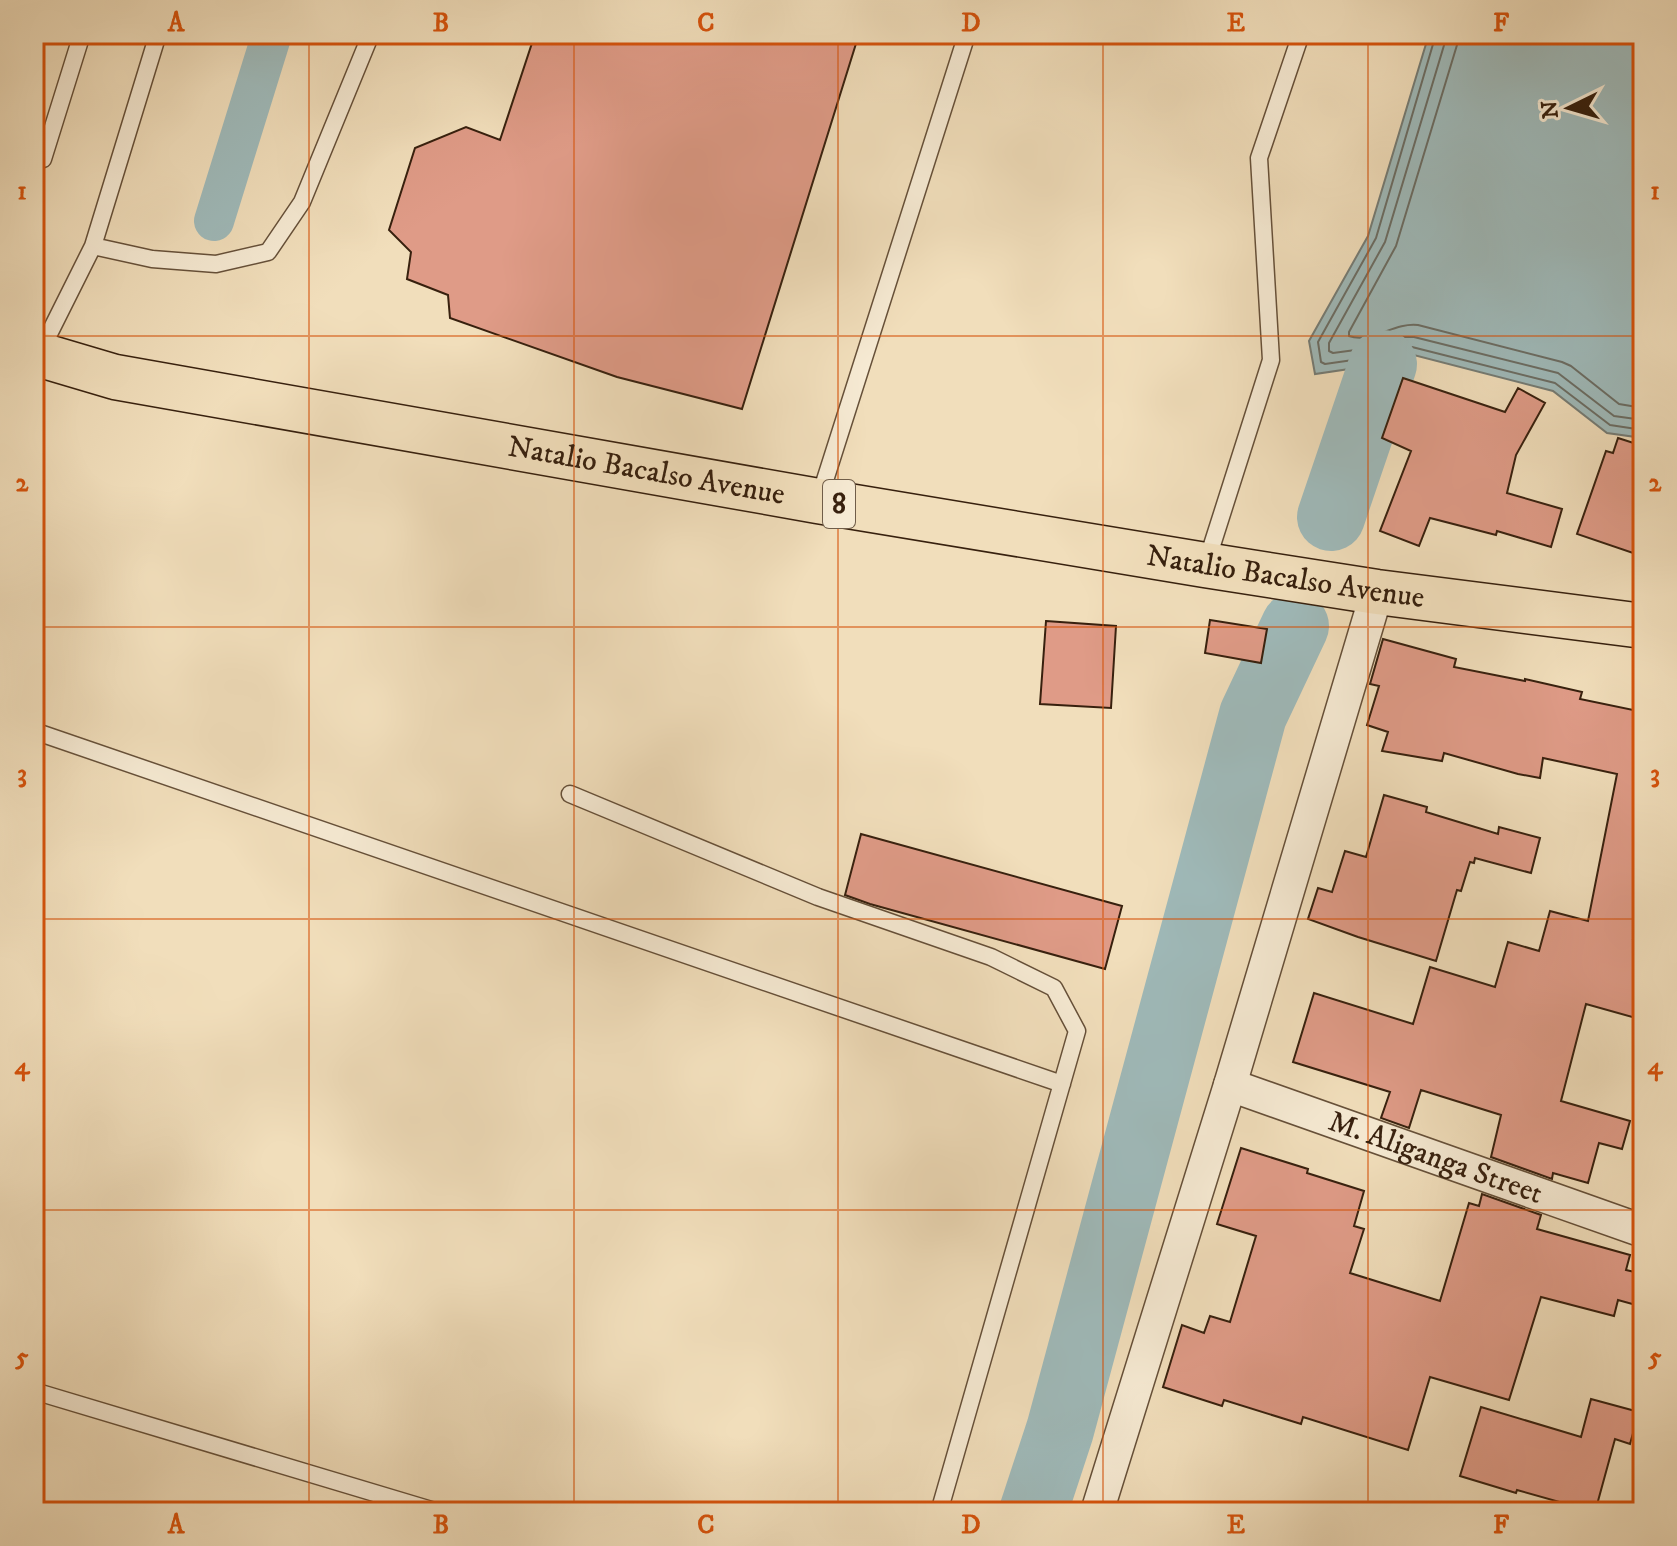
<svg xmlns="http://www.w3.org/2000/svg" width="1677" height="1546" font-family="'IM FELL DW Pica',serif">
<style>
.water{fill:#9fbaba;stroke:#757c75;stroke-width:2}
.lines{fill:none;stroke-linecap:round;stroke-linejoin:round}
.shore{stroke:#6b6d64;stroke-width:2}
.canal{stroke:#9fbaba;stroke-width:40}
.river{stroke:#9fbaba;stroke-width:68}
.building{fill:#df9b87;stroke:#37200e;stroke-width:2}
.lane-casing{stroke:#665039;stroke-width:19}
.street-casing{stroke:#665039;stroke-width:35}
.highway-casing{stroke:#37200e;stroke-width:47}
.lane{stroke:#f6ead3;stroke-width:16}
.street{stroke:#f6ead3;stroke-width:32}
.highway{stroke:#f1debb;stroke-width:44}
.grid{fill:none;stroke:#d6530c;stroke-width:2;stroke-opacity:0.55}
.labels{text-anchor:middle;dominant-baseline:central;stroke-width:7;stroke-linejoin:round;paint-order:stroke}
.shield{fill:#f6ead3;stroke:#705d49;stroke-width:2}
.shield-label{font-size:28px;font-weight:bold;fill:#37200e}
.street-label{font-size:30px;fill:#37200e;stroke:#f6ead3}
.neatline{fill:none;stroke:#d6530c;stroke-width:3}
.grid-label{font-size:26px;text-anchor:middle;font-weight:bold;fill:#d6530c}
</style>
<rect width="100%" height="100%" fill="#f1debb"/>
<filter id="stains"><feTurbulence type="fractalNoise" baseFrequency=".0025" numOctaves="4"/><feColorMatrix values="0 0 0 0 .2 0 0 0 0 .09 0 0 0 0 .02 0 0 0 .5 -.17"/></filter>
<radialGradient id="worn" r=".72"><stop offset=".6" stop-color="#630" stop-opacity="0"/><stop offset="1" stop-color="#630" stop-opacity=".3"/></radialGradient>
<path class="water" d="M 1429,34 L 1643,34 L 1643,438 L 1607,433 L 1553,391 L 1410,354 L 1383,364 L 1315,374 L 1309,341 L 1368,236 Z"/>
<g class="lines">
<path class="shore" d="M 1436,34 L 1376,238 L 1318,342 L 1321,362 L 1325,364 L 1381,356 L 1412,347 L 1555,383 L 1610,425 L 1643,430
M 1446,34 L 1445,42 L 1385,242 L 1329,343 L 1329,351 L 1333,353 L 1378,347 L 1404,337 L 1414,337 L 1558,373 L 1614,416 L 1643,420
M 1458,34 L 1457,45 L 1396,246 L 1349,332 L 1349,336 C 1371,344 1394,322 1418,325 L 1562,362 L 1571,366 L 1619,404 L 1643,408"/>
<path class="canal" d="M 214,221 L 272,34"/>
<path class="river" d="M 1331,517 L 1383,364
M 1033,1512 L 1060,1430 L 1253,715 L 1295,626"/>
</g>
<path class="building" d="M 535,34 L 859,34 L 742,409 L 617,377 L 450,318 L 448,295 L 407,279 L 411,252 L 389,230 L 415,148 L 466,127 L 500,140 Z
M 1403,378 L 1505,412 L 1518,388 L 1545,403 L 1516,455 L 1507,493 L 1562,509 L 1551,547 L 1497,531 L 1496,535 L 1430,518 L 1419,546 L 1380,531 L 1411,451 L 1382,438 Z
M 1618,438 L 1643,446 L 1643,520 L 1633,553 L 1577,534 L 1606,451 L 1613,453 Z
M 1210,620 L 1267,629 L 1261,663 L 1205,653 Z
M 1046,621 L 1116,626 L 1111,708 L 1040,704 Z
M 1383,639 L 1456,659 L 1454,667 L 1525,681 L 1525,679 L 1582,692 L 1580,699 L 1643,712 L 1643,887 L 1633,939 L 1643,941 L 1643,1020 L 1586,1004 L 1561,1101 L 1630,1121 L 1622,1149 L 1599,1143 L 1588,1183 L 1553,1173 L 1552,1179 L 1491,1157 L 1501,1115 L 1421,1090 L 1409,1128 L 1381,1118 L 1390,1092 L 1293,1062 L 1314,993 L 1413,1024 L 1430,967 L 1495,987 L 1508,942 L 1539,951 L 1550,911 L 1588,921 L 1617,774 L 1543,758 L 1540,778 L 1518,774 L 1444,753 L 1442,761 L 1382,751 L 1388,732 L 1367,725 L 1379,686 L 1370,684 Z
M 1384,795 L 1427,807 L 1426,812 L 1498,834 L 1499,827 L 1540,838 L 1531,873 L 1475,858 L 1474,863 L 1470,862 L 1461,891 L 1457,890 L 1436,961 L 1358,937 L 1308,919 L 1318,888 L 1332,892 L 1345,851 L 1366,857 Z
M 861,834 L 1122,906 L 1105,969 L 870,904 L 845,895 Z
M 1241,1148 L 1308,1169 L 1307,1173 L 1364,1191 L 1354,1226 L 1364,1229 L 1350,1273 L 1440,1301 L 1469,1203 L 1479,1206 L 1482,1194 L 1541,1215 L 1537,1229 L 1630,1255 L 1626,1270 L 1643,1274 L 1643,1307 L 1618,1300 L 1614,1316 L 1541,1297 L 1509,1400 L 1430,1377 L 1408,1450 L 1303,1417 L 1301,1424 L 1224,1400 L 1222,1406 L 1163,1387 L 1182,1325 L 1204,1333 L 1210,1316 L 1230,1322 L 1256,1236 L 1217,1224 Z
M 1591,1399 L 1639,1412 L 1630,1444 L 1615,1439 L 1595,1512 L 1517,1490 L 1516,1493 L 1460,1476 L 1481,1407 L 1581,1437 Z"/>
<g class="lines">
<defs>
<path id="lane" d="M 34,162 L 43,159 L 82,34
M 93,246 L 152,259 L 216,264 L 268,252 L 302,202 L 371,34
M 39,354 L 93,246 L 158,34
M 819,499 L 967,34
M 1206,564 L 1271,360 L 1259,158 L 1301,34
M 34,731 L 1062,1084
M 570,794 L 818,897 L 991,957 L 1054,988 L 1077,1031 L 939,1512
M 34,1391 L 438,1512"/>
<g id="street">
<path id="s1" d="M 1230,1085 L 1643,1231"/>
<path d="M 1097,1512 L 1230,1085 L 1377,592"/>
</g>
<g id="highway">
<path id="s2" d="M 34,353 L 115,377 L 818,501 L 1205,565 L 1377,592 L 1643,626"/>
</g>
</defs>
<use href="#lane" class="lane-casing"/>
<use href="#street" class="street-casing"/>
<use href="#highway" class="highway-casing"/>
<use href="#lane" class="lane"/>
<use href="#street" class="street"/>
<use href="#highway" class="highway"/>
</g>
<path class="grid" d="M 309,34 L 309,1512M 574,34 L 574,1512M 838,34 L 838,1512M 1103,34 L 1103,1512M 1368,34 L 1368,1512M 34,336 L 1643,336M 34,627 L 1643,627M 34,919 L 1643,919M 34,1210 L 1643,1210"/>
<g class="labels">
<rect class="shield" x="823" y="480" width="32" height="48" rx="6"/>
<g class="shield-label">
<text x="839" y="504">8</text>
</g>
<g class="street-label">
<text stroke="none"><textPath href="#s2" startOffset="624">Natalio Bacalso Avenue</textPath></text>
<text stroke="none"><textPath href="#s2" startOffset="1272">Natalio Bacalso Avenue</textPath></text>
<text stroke="none"><textPath href="#s1" startOffset="218">M. Aliganga Street</textPath></text>
</g>
</g>
<rect width="1677" height="1546" fill="none" stroke="#f1debb" stroke-width="88"/>
<g transform="translate(1569 108) rotate(265)" stroke="#f6ead3" stroke-width="6" paint-order="stroke">
<path d="M0-6L14 30L0 20L-14 30Z" fill="#37200e"/>
<text y="-12" font-size="22" font-weight="bold" text-anchor="middle" fill="#37200e">N</text>
</g>
<rect x="44" y="44" width="1589" height="1458" class="neatline"/>
<g class="grid-label">
<text x="176" y="31">A</text>
<text x="441" y="31">B</text>
<text x="706" y="31">C</text>
<text x="971" y="31">D</text>
<text x="1236" y="31">E</text>
<text x="1501" y="31">F</text>
<text x="22" y="199">1</text>
<text x="1655" y="199">1</text>
<text x="22" y="491">2</text>
<text x="1655" y="491">2</text>
<text x="22" y="782">3</text>
<text x="1655" y="782">3</text>
<text x="22" y="1074">4</text>
<text x="1655" y="1074">4</text>
<text x="22" y="1365">5</text>
<text x="1655" y="1365">5</text>
<text x="176" y="1533">A</text>
<text x="441" y="1533">B</text>
<text x="706" y="1533">C</text>
<text x="971" y="1533">D</text>
<text x="1236" y="1533">E</text>
<text x="1501" y="1533">F</text>
</g>
<rect width="100%" height="100%" filter="url(#stains)"/>
<rect width="100%" height="100%" fill="url(#worn)"/>
</svg>
